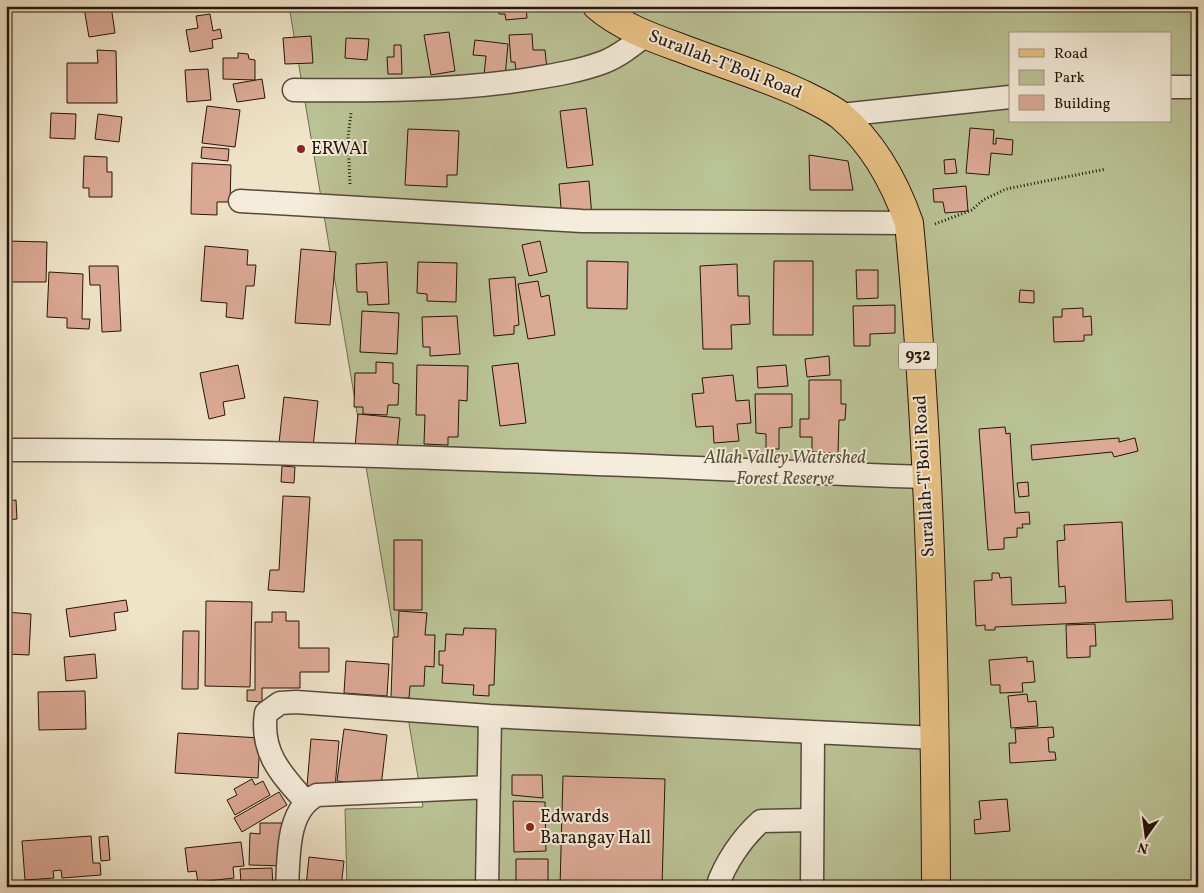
<svg xmlns="http://www.w3.org/2000/svg" width="1204" height="893" font-family="Vollkorn,serif">
<style>
.green{fill:#bac395;stroke:#706c50;fill-rule:evenodd}
.building{fill:#dca995;stroke:#25140b}
.lines{fill:none;stroke-linecap:round;stroke-linejoin:round}
.street-casing{stroke:#58483a;stroke-width:25}
.primary-casing{stroke:#25140b;stroke-width:30}
.path{stroke:#25140b;stroke-width:3;stroke-dasharray:1 2.5;stroke-linecap:butt}
.street{stroke:#f5eddb;stroke-width:22}
.primary{stroke:#e8c284;stroke-width:28}
.poi-dot{fill:#8f2418;stroke:#f5eddb;stroke-width:2}
.labels{text-anchor:middle;dominant-baseline:central;stroke-width:4;stroke-linejoin:round;paint-order:stroke}
.shield{fill:#f5eddb;stroke:#635549;stroke-width:1}
.shield-label{font-size:16px;font-weight:bold;fill:#25140b}
.street-label{font-size:18px;fill:#25140b;stroke:#f5eddb}
.poi-label{font-size:18px;fill:#25140b;stroke:#f5eddb;text-anchor:start}
.park-label{font-size:18px;font-style:italic;fill:#59513b;stroke:#f5eddb}
</style>
<rect width="100%" height="100%" fill="#efe3c8"/>
<filter id="stains"><feTurbulence type="fractalNoise" baseFrequency=".004" numOctaves="4"/><feColorMatrix values="0 0 0 0 .2 0 0 0 0 .09 0 0 0 0 .02 0 0 0 .5 -.17"/></filter>
<radialGradient id="worn" r=".72"><stop offset=".6" stop-color="#630" stop-opacity="0"/><stop offset="1" stop-color="#630" stop-opacity=".3"/></radialGradient>
<path class="green" d="M 289,6 L 1198,6 L 1198,887 L 347,887 L 345,809 L 423,807 ZM 1010,34 L 1170,34 L 1170,121 L 1010,121 Z"/>
<path class="building" d="M 94,6 L 111,6 L 115,33 L 89,37 L 84,8 Z
M 498,6 L 526,6 L 527,18 L 506,20 L 505,14 L 499,14 Z
M 210,14 L 213,31 L 220,29 L 222,38 L 212,40 L 213,48 L 190,52 L 186,30 L 198,28 L 196,16 Z
M 449,32 L 455,71 L 431,75 L 424,35 Z
M 532,34 L 533,50 L 545,50 L 547,70 L 516,72 L 515,62 L 511,62 L 509,35 Z
M 311,36 L 313,63 L 285,64 L 283,38 Z
M 346,38 L 369,39 L 367,60 L 345,58 Z
M 475,40 L 508,44 L 505,77 L 484,75 L 486,56 L 473,55 Z
M 394,45 L 401,45 L 402,74 L 388,74 L 387,57 L 394,57 Z
M 97,50 L 116,51 L 117,103 L 67,103 L 67,63 L 98,63 Z
M 238,53 L 248,54 L 249,59 L 255,60 L 255,80 L 223,79 L 223,58 L 238,58 Z
M 208,69 L 211,100 L 187,102 L 185,70 Z
M 262,79 L 265,98 L 237,102 L 233,84 Z
M 207,106 L 240,110 L 235,147 L 202,143 Z
M 586,108 L 593,165 L 567,168 L 560,111 Z
M 51,113 L 76,114 L 75,139 L 50,138 Z
M 98,114 L 122,117 L 119,142 L 95,139 Z
M 970,128 L 994,130 L 993,144 L 996,144 L 996,138 L 1013,140 L 1012,155 L 991,153 L 989,175 L 966,173 Z
M 408,129 L 459,131 L 457,175 L 447,175 L 447,187 L 405,185 Z
M 202,147 L 229,149 L 228,161 L 201,158 Z
M 809,155 L 848,161 L 853,190 L 810,190 Z
M 84,156 L 107,157 L 107,172 L 112,172 L 112,197 L 89,197 L 89,188 L 83,188 Z
M 955,159 L 957,173 L 945,174 L 944,160 Z
M 192,163 L 231,165 L 230,202 L 217,202 L 217,215 L 191,214 Z
M 589,181 L 592,217 L 562,219 L 559,184 Z
M 966,186 L 968,211 L 945,213 L 943,202 L 934,202 L 933,189 Z
M 6,241 L 47,242 L 46,282 L 6,282 Z
M 540,241 L 547,272 L 529,276 L 522,245 Z
M 205,246 L 248,250 L 247,265 L 256,265 L 254,286 L 246,286 L 243,319 L 226,317 L 227,303 L 201,301 Z
M 301,249 L 336,252 L 330,325 L 295,323 Z
M 587,261 L 628,262 L 627,309 L 587,308 Z
M 774,261 L 813,261 L 813,335 L 773,335 Z
M 387,262 L 389,304 L 368,305 L 367,292 L 357,292 L 356,264 Z
M 418,262 L 457,263 L 456,302 L 427,301 L 427,294 L 417,293 Z
M 737,264 L 738,296 L 749,296 L 750,324 L 731,325 L 732,349 L 703,349 L 700,266 Z
M 89,266 L 118,266 L 121,331 L 102,332 L 100,285 L 90,285 Z
M 856,270 L 878,270 L 878,298 L 857,299 Z
M 49,272 L 83,274 L 82,319 L 90,319 L 89,329 L 67,328 L 67,318 L 47,317 Z
M 515,277 L 519,325 L 514,326 L 514,334 L 494,336 L 489,279 Z
M 538,281 L 541,297 L 549,295 L 555,335 L 528,339 L 518,284 Z
M 1020,290 L 1034,291 L 1034,303 L 1019,302 Z
M 895,305 L 895,333 L 870,334 L 870,346 L 854,346 L 853,306 Z
M 1083,308 L 1083,317 L 1091,316 L 1092,335 L 1084,335 L 1084,341 L 1054,342 L 1053,317 L 1062,317 L 1062,309 Z
M 362,311 L 399,313 L 397,354 L 360,352 Z
M 457,316 L 460,354 L 430,356 L 430,347 L 423,347 L 422,317 Z
M 829,356 L 830,375 L 807,377 L 805,359 Z
M 376,362 L 393,363 L 393,383 L 399,384 L 398,405 L 388,405 L 387,415 L 363,414 L 363,407 L 354,407 L 355,373 L 376,373 Z
M 518,363 L 526,423 L 500,426 L 492,366 Z
M 238,365 L 245,398 L 223,402 L 225,415 L 209,419 L 200,373 Z
M 417,365 L 468,366 L 467,401 L 459,400 L 458,437 L 448,437 L 448,445 L 424,444 L 425,415 L 416,415 Z
M 786,365 L 788,386 L 758,388 L 757,367 Z
M 733,375 L 736,401 L 749,400 L 751,423 L 737,424 L 739,441 L 714,443 L 713,426 L 696,427 L 692,394 L 704,393 L 702,378 Z
M 809,380 L 841,380 L 841,404 L 846,404 L 845,420 L 839,420 L 838,453 L 812,452 L 812,437 L 800,437 L 800,419 L 809,419 Z
M 755,394 L 792,394 L 792,427 L 779,428 L 779,449 L 766,449 L 766,434 L 756,433 Z
M 284,397 L 318,401 L 313,447 L 279,443 Z
M 358,414 L 400,418 L 397,450 L 355,447 Z
M 1005,427 L 1006,434 L 1010,433 L 1015,513 L 1029,512 L 1030,524 L 1022,524 L 1023,528 L 1017,528 L 1017,537 L 1004,538 L 1004,549 L 988,550 L 979,429 Z
M 1119,438 L 1119,442 L 1135,438 L 1138,451 L 1114,457 L 1112,452 L 1032,460 L 1031,445 Z
M 282,466 L 295,467 L 294,483 L 281,482 Z
M 1028,482 L 1029,496 L 1019,497 L 1017,483 Z
M 283,496 L 310,497 L 304,592 L 268,590 L 270,570 L 279,570 Z
M 16,500 L 17,519 L 6,520 L 6,501 Z
M 1122,522 L 1126,602 L 1172,600 L 1173,619 L 995,627 L 995,630 L 985,630 L 985,625 L 976,626 L 974,581 L 992,580 L 992,573 L 999,573 L 1000,578 L 1011,577 L 1012,605 L 1066,603 L 1065,586 L 1059,587 L 1057,541 L 1065,540 L 1064,525 Z
M 394,540 L 422,540 L 422,610 L 394,610 Z
M 126,600 L 128,611 L 114,613 L 116,630 L 70,637 L 66,609 Z
M 206,601 L 252,602 L 250,687 L 205,686 Z
M 399,611 L 427,613 L 425,635 L 435,635 L 434,667 L 425,666 L 424,686 L 410,686 L 409,698 L 391,698 L 393,637 L 398,637 Z
M 6,612 L 31,614 L 29,655 L 6,654 Z
M 272,612 L 286,612 L 286,621 L 299,621 L 299,648 L 329,648 L 329,672 L 300,672 L 300,688 L 262,688 L 262,702 L 247,701 L 247,690 L 255,690 L 255,622 L 272,622 Z
M 1095,624 L 1096,646 L 1090,646 L 1090,657 L 1067,658 L 1066,625 Z
M 464,628 L 496,629 L 494,685 L 489,685 L 489,696 L 473,695 L 474,685 L 442,683 L 443,665 L 439,665 L 439,651 L 445,651 L 446,634 L 463,635 Z
M 183,631 L 199,631 L 198,689 L 182,689 Z
M 95,654 L 97,678 L 66,681 L 64,657 Z
M 1027,657 L 1027,662 L 1033,661 L 1035,682 L 1022,683 L 1023,692 L 1000,693 L 1000,685 L 991,685 L 989,660 Z
M 346,661 L 389,664 L 387,696 L 344,693 Z
M 85,691 L 86,729 L 39,730 L 38,692 Z
M 1027,694 L 1028,702 L 1036,701 L 1038,726 L 1011,728 L 1008,696 Z
M 1053,727 L 1054,737 L 1048,738 L 1049,752 L 1055,752 L 1056,760 L 1010,763 L 1009,743 L 1016,743 L 1015,729 Z
M 344,729 L 387,735 L 381,787 L 337,781 Z
M 178,733 L 260,738 L 258,778 L 175,773 Z
M 311,739 L 339,741 L 335,788 L 307,786 Z
M 512,775 L 542,775 L 543,798 L 512,795 Z
M 563,776 L 665,779 L 662,887 L 560,887 Z
M 252,779 L 255,785 L 263,781 L 270,795 L 235,815 L 227,800 L 237,795 L 234,789 Z
M 279,792 L 287,805 L 242,832 L 234,818 Z
M 1007,799 L 1010,831 L 975,834 L 974,820 L 981,819 L 979,801 Z
M 513,801 L 545,802 L 546,851 L 514,852 Z
M 260,823 L 287,823 L 286,866 L 249,865 L 250,833 L 260,834 Z
M 91,836 L 93,863 L 100,863 L 101,875 L 62,878 L 61,870 L 53,871 L 54,878 L 25,880 L 22,841 Z
M 108,836 L 110,860 L 101,861 L 99,837 Z
M 241,842 L 244,866 L 233,867 L 234,878 L 198,882 L 196,871 L 188,872 L 185,848 Z
M 309,857 L 344,861 L 341,887 L 306,886 Z
M 516,859 L 548,859 L 548,887 L 516,887 Z
M 272,868 L 273,887 L 197,887 L 196,884 L 241,882 L 240,869 Z"/>
<g class="lines">
<defs>
<path id="street" d="M 1170,87 L 1198,87
M 294,90 C 373,91 452,91 530,79 C 555,75 580,71 604,62 C 619,56 633,45 646,35
M 841,115 L 1010,97
M 240,201 L 582,221 L 909,223
M 6,450 C 313,449 620,466 926,477
M 306,802 C 282,775 260,753 266,713 L 280,703 L 296,702 L 490,716 L 935,738
M 287,887 C 289,857 286,810 317,795 L 489,787
M 487,887 L 490,716
M 717,887 C 725,863 742,838 761,821 L 812,820
M 812,887 L 813,732"/>
<path id="primary" d="M 597,6 C 620,26 650,37 678,47 C 719,63 761,75 802,94 C 814,100 830,107 841,116 C 874,144 895,183 909,223 C 930,443 935,666 936,887"/>
</defs>
<use href="#street" class="street-casing"/>
<use href="#primary" class="primary-casing"/>
<path class="path" d="M 350,184 L 348,137 L 351,113
M 935,224 L 972,210 L 983,200 L 1006,189 L 1106,169"/>
<use href="#street" class="street"/>
<use href="#primary" class="primary"/>
</g>
<g class="poi-dot">
<circle cx="301" cy="149" r="5"/>
<circle cx="530" cy="827" r="5"/>
</g>
<g class="labels">
<rect class="shield" x="899" y="342.5" width="38" height="27" rx="4"/>
<g class="shield-label">
<text x="918" y="356">932</text>
</g>
<g class="street-label">
<text transform="translate(725 65) rotate(21)">Surallah-T'Boli Road</text>
<text transform="translate(925 476) rotate(-93)">Surallah-T'Boli Road</text>
</g>
<g class="poi-label">
<text x="311" y="149">ERWAI</text>
<text x="540" y="817">Edwards<tspan x="540" dy="21">Barangay Hall</tspan></text>
</g>
<g class="park-label">
<text x="785" y="458">Allah Valley Watershed<tspan x="785" dy="21">Forest Reserve</tspan></text>
</g>
</g>
<rect width="1204" height="893" fill="none" stroke="#efe3c8" stroke-width="25"/>
<rect x="8" y="8" width="1189" height="878" fill="none" stroke="#25140b" stroke-width="2.5"/>
<rect x="12" y="12" width="1179" height="868" fill="none" stroke="#25140b"/>
<rect x="1009" y="32" width="162" height="90" fill="#f5eddb" stroke="#a29688"/>
<rect x="1019" y="49" width="25" height="8" fill="#e8c284" stroke="#a29688"/>
<text x="1054" y="58" font-size="15" fill="#25140b">Road</text>
<rect x="1019" y="70" width="25" height="15" fill="#bac395" stroke="#a29688"/>
<text x="1054" y="82" font-size="15" fill="#25140b">Park</text>
<rect x="1019" y="95" width="25" height="15" fill="#dca995" stroke="#a29688"/>
<text x="1054" y="108" font-size="15" fill="#25140b">Building</text>
<g transform="translate(1146 836) rotate(194)" stroke="#f5eddb" stroke-width="4" paint-order="stroke">
<path d="M0-4L9 19L0 12L-9 19Z" fill="#25140b"/>
<text y="-8" font-size="14" font-weight="bold" text-anchor="middle" fill="#25140b">N</text>
</g>
<rect width="100%" height="100%" filter="url(#stains)"/>
<rect width="100%" height="100%" fill="url(#worn)"/>
</svg>
